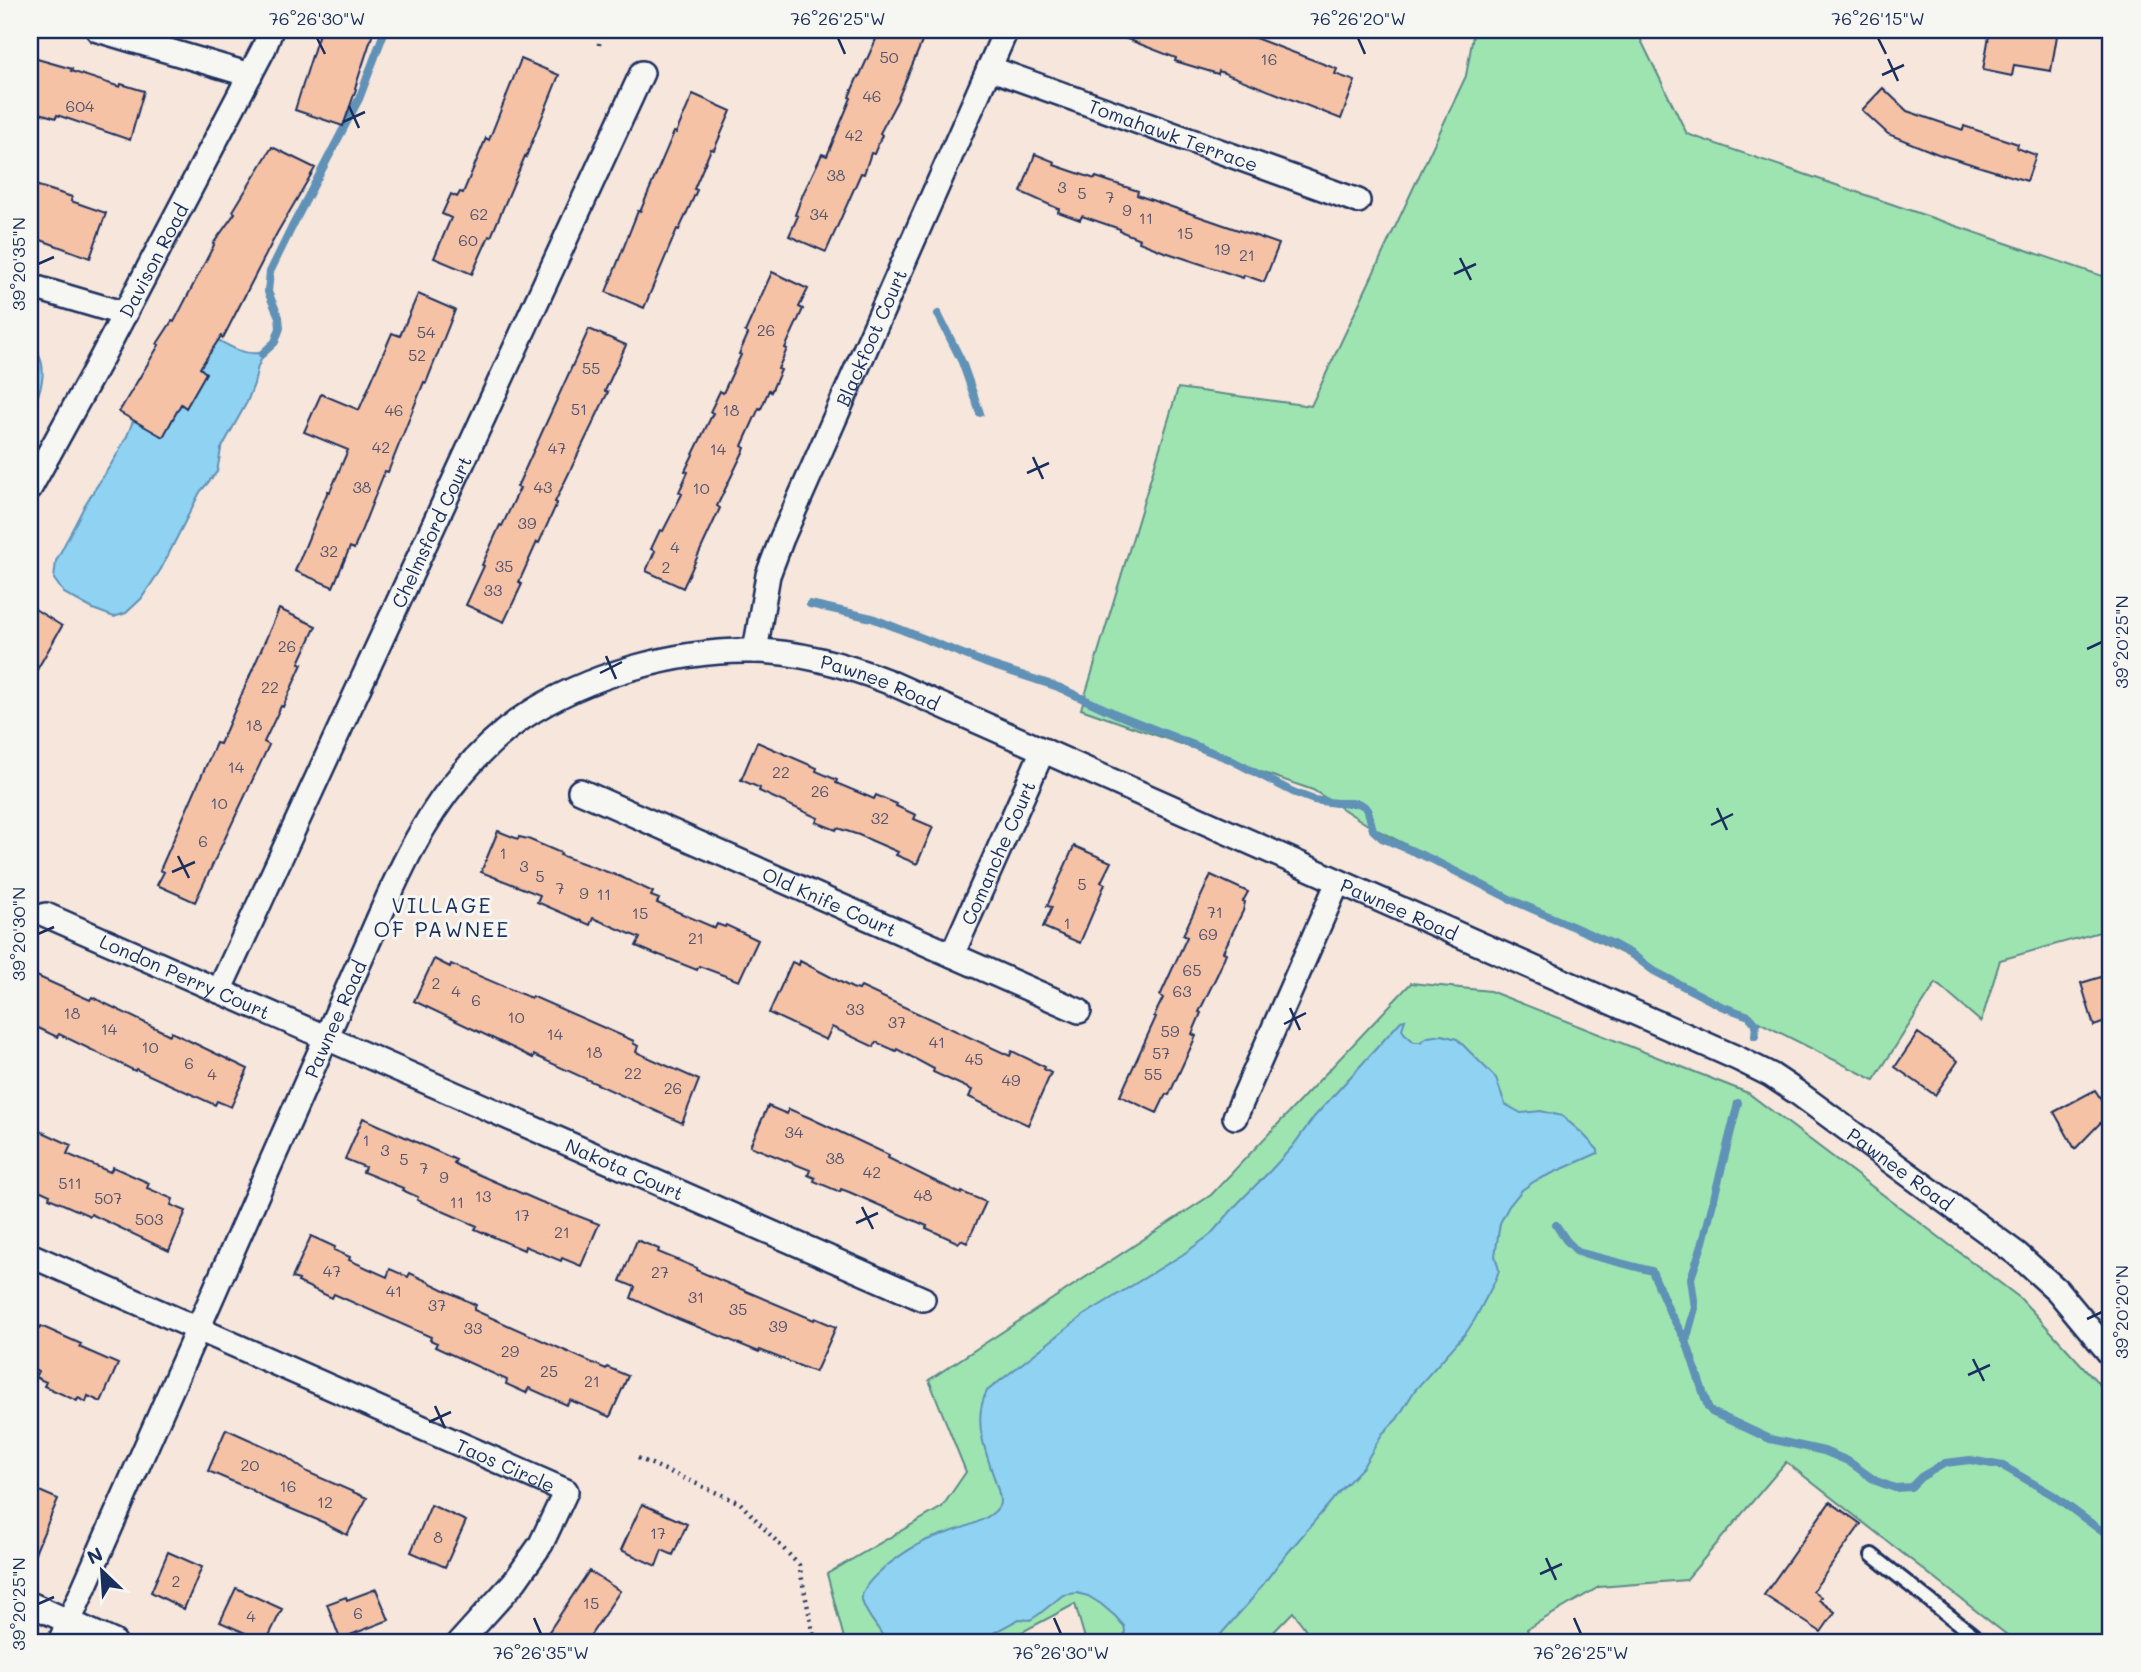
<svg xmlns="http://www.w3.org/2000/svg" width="2141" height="1672" font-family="Mali,sans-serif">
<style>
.green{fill:#9ee4b1;stroke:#5c8a88;stroke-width:2}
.water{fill:#8fd2f1;stroke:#6191b6;stroke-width:2}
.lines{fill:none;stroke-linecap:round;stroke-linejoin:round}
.stream{stroke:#6191b6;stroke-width:8}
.building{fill:#f5c2a6;stroke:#1b2f5e;stroke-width:2}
.service-casing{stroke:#1b2f5e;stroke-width:18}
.minor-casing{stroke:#1b2f5e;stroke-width:28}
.path{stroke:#1b2f5e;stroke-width:4.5;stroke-dasharray:2 5;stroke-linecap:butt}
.service{stroke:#f6f6f2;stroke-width:12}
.minor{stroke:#f6f6f2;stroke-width:23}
.ticks{fill:none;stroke:#1b2f5e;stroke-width:2.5}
.labels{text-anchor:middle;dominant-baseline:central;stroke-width:6;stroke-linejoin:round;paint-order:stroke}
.number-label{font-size:16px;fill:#525470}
.street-label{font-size:19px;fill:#1b2f5e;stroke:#f6f6f2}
.neighbourhood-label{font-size:21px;letter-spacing:2px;fill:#1b2f5e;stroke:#f6f6f2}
.neatline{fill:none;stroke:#1b2f5e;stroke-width:2.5}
.ticks-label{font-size:18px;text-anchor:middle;fill:#1b2f5e}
</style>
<rect width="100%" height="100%" fill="#f6e6db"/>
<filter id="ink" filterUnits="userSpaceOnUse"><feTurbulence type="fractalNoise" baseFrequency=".0143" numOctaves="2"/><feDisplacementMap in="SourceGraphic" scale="14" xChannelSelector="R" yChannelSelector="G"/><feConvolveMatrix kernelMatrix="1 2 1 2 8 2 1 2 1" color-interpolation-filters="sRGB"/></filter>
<g filter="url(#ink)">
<path class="green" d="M 1474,30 L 1636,30 L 1687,134 L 2111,279 L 2111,921 L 2107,930 L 2000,960 L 1981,1022 L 1936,983 L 1874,1080 L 1371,827 L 1313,790 L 1081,709 L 1178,388 L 1311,406 L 1466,76 Z
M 1411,983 L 1490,991 L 1748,1093 L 2020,1298 L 2111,1397 L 2111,1642 L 2016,1642 L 1786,1462 L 1686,1580 L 1599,1587 L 1527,1629 L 1531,1642 L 1315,1642 L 1293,1612 L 1264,1642 L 1086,1642 L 1075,1604 L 1003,1642 L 845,1642 L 827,1574 L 942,1507 L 966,1472 L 929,1380 L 1211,1195 Z"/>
<path class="water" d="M 203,332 C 221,340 239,356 259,353 L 263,356 L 258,366 L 254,384 L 247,402 L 221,449 L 217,472 L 200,492 L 161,569 L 141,599 L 126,613 L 114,617 L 93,609 L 64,593 L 54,579 L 56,561 L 86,503 L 115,458 L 127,436 L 141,401 Z
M 30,344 C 52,363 41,392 30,414 Z
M 1405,1020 L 1402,1029 L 1404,1033 L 1414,1042 L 1420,1042 L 1428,1037 L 1442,1035 L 1457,1039 L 1496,1078 L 1505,1104 L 1521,1113 L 1541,1111 L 1562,1116 L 1582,1133 L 1598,1150 L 1598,1153 L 1535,1181 L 1522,1190 L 1509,1206 L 1500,1223 L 1495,1256 L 1499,1270 L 1496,1279 L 1475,1319 L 1466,1333 L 1415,1390 L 1397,1419 L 1382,1434 L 1363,1467 L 1340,1491 L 1280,1562 L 1251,1600 L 1214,1642 L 1123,1642 L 1125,1631 L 1124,1626 L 1115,1616 L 1101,1604 L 1088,1596 L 1077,1593 L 1063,1595 L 1038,1615 L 1030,1620 L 1019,1619 L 977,1642 L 886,1642 C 880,1628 865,1615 862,1600 C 859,1580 910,1548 927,1540 C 945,1532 989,1524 999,1506 C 1002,1500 998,1490 996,1484 C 987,1454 971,1421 987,1391 L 1084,1315 L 1182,1255 L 1210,1235 L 1239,1202 L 1271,1170 L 1292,1147 L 1314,1117 L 1401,1021 Z"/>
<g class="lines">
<path class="stream" d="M 938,314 L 962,362 L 980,413
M 262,354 L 275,342 L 280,328 L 279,317 L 268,292 L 270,272 L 293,225 L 359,99 L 385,30
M 810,604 L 872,618 L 988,664 L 1058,687 L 1116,714 L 1229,759 L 1293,792 L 1314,800 L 1336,803 L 1358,803 L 1364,806 L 1368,811 L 1373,830 L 1382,838 L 1431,859 L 1514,901 L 1613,944 L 1633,955 L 1654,971 L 1721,1006 L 1749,1016 L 1756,1024 L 1755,1036
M 1556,1225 L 1566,1240 L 1578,1252 L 1652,1271 L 1670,1313 L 1686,1341 L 1708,1407 L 1712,1412 L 1770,1439 L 1824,1451 L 1848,1461 L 1876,1481 L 1895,1488 L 1911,1487 L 1921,1477 L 1945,1463 L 1970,1460 L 2003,1466 L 2053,1495 L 2111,1538
M 1686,1341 L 1695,1308 L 1691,1278 L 1703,1242 L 1738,1103"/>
</g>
<path class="building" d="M 320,30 L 374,30 L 355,88 L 356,89 L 343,126 L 295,110 Z
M 884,30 L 927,30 L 897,101 L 880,133 L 882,135 L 874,154 L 871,153 L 864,174 L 861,173 L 826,252 L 789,236 L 798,216 L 795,215 L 803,194 L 822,154 L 827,156 L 851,98 L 849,97 L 858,76 L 859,77 L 877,37 L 880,38 Z
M 1109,30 L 1234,30 L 1337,69 L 1335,74 L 1355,81 L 1341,119 L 1219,71 L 1218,74 L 1175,61 L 1176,58 L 1109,32 Z
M 1990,30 L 2058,30 L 2051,71 L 2014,65 L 2012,76 L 1983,70 Z
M 30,57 L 72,69 L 71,71 L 120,87 L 121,84 L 144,91 L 130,140 L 57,115 L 56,118 L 30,110 Z
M 521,59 L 559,75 L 526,157 L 525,156 L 491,237 L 489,236 L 472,274 L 434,258 L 451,218 L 442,214 L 451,194 L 457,197 L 460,192 L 463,193 L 486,138 L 489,140 Z
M 1883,88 L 1907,111 L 1963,130 L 1964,126 L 2018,144 L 2017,148 L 2036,155 L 2027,181 L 1938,154 L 1888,134 L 1862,110 Z
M 693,94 L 731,111 L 714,150 L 711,149 L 694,189 L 697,190 L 679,230 L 677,229 L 644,308 L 606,292 L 638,211 L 640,212 L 674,132 L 676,133 Z
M 272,147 L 315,168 L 277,233 L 223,338 L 221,336 L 200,368 L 206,373 L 186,408 L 181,404 L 163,437 L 119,412 L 159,345 L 157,344 L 172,321 L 174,322 L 214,245 L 213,244 L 235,213 L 233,211 Z
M 1035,154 L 1055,162 L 1054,165 L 1095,179 L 1096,177 L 1138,191 L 1137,195 L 1279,244 L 1264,282 L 1244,275 L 1243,278 L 1162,251 L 1139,242 L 1140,239 L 1120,231 L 1120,229 L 1082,216 L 1080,220 L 1058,212 L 1059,209 L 1021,192 Z
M 30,185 L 35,186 L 35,185 L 72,197 L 71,201 L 106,213 L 90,258 L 30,236 Z
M 772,272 L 808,289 L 799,307 L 803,309 L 785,348 L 787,349 L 778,369 L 781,370 L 771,392 L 769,390 L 761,409 L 759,408 L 742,446 L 745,448 L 717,506 L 720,508 L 683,588 L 646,571 L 655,551 L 651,549 L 660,530 L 663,531 L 682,494 L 679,492 L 688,472 L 685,471 L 713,413 L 710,412 L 720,391 L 723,393 L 741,355 L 739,354 L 748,334 L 745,332 Z
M 418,294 L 455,310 L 426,383 L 424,382 L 388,472 L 385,471 L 354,549 L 350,547 L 333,587 L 295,571 L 328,491 L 330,492 L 348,450 L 304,432 L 321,394 L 359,410 L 392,333 L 400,336 Z
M 589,329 L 626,345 L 605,391 L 608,392 L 555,502 L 557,503 L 539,543 L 537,542 L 519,582 L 522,584 L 504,622 L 466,605 L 484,566 L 482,565 L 500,525 L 502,526 L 520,488 L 517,487 Z
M 30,606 L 62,626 L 30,682 Z
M 279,609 L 316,626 L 299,663 L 302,664 L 283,707 L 281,706 L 264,742 L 269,745 L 195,902 L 157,885 L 164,872 L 160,870 L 216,743 L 220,744 Z
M 757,742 L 817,768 L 816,771 L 837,780 L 836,783 L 874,799 L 876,795 L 897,804 L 896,806 L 916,815 L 914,819 L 933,827 L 917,864 L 896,855 L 898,852 L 859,835 L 837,828 L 836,830 L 816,822 L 818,818 L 759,791 L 760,788 L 741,780 Z
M 498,831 L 518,839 L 519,837 L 528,839 L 561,853 L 560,855 L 621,877 L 653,892 L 651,896 L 659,899 L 657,903 L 715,928 L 717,924 L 725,927 L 726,925 L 758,940 L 739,981 L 699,966 L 697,970 L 657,954 L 657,955 L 636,946 L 640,938 L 593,918 L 590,925 L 537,902 L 540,895 L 481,872 Z
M 1074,846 L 1111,862 L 1101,882 L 1105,884 L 1080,943 L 1043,927 L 1052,907 L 1047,906 Z
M 1211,875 L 1248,892 L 1243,901 L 1245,902 L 1243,911 L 1223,952 L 1226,953 L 1218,973 L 1199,1012 L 1201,1013 L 1192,1034 L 1196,1036 L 1169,1095 L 1166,1094 L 1157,1113 L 1120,1096 L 1156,1017 L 1154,1016 L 1163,998 L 1160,996 L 1187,937 L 1183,935 Z
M 434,959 L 450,967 L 451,964 L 531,998 L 532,996 L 634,1041 L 633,1043 L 638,1046 L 636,1052 L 699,1080 L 682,1123 L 534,1055 L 533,1058 L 513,1048 L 414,1001 Z
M 800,961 L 852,988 L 859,990 L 861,987 L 1010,1056 L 1012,1051 L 1045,1067 L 1044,1069 L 1051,1073 L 1028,1125 L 969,1097 L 972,1090 L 933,1072 L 934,1069 L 897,1049 L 896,1051 L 876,1042 L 874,1047 L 832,1027 L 826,1040 L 769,1013 L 792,962 L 799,965 Z
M 30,973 L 90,1000 L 92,997 L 170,1035 L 171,1032 L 248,1069 L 231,1107 L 217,1101 L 215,1105 L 136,1069 L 135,1071 L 59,1034 L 57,1037 L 30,1024 Z
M 2111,974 L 2111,1020 L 2094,1026 L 2081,983 Z
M 1918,1033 L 1958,1061 L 1935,1095 L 1895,1067 Z
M 2095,1090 L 2110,1113 L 2075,1149 L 2054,1112 Z
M 768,1106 L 787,1114 L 789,1109 L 810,1118 L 889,1155 L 888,1158 L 961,1194 L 962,1192 L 986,1202 L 967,1243 L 961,1240 L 959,1243 L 926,1228 L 927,1226 L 849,1192 L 841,1189 L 840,1192 L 814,1181 L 815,1178 L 808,1175 L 810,1170 L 750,1146 Z
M 363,1118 L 456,1160 L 454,1163 L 459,1166 L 539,1201 L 599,1224 L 581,1266 L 562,1258 L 561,1261 L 525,1246 L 524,1250 L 475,1229 L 477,1226 L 417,1200 L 418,1197 L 402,1190 L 403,1188 L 363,1172 L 365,1167 L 345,1159 Z
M 36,1129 L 71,1145 L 67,1154 L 110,1172 L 113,1167 L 149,1183 L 147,1188 L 173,1199 L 171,1205 L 186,1211 L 169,1251 L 91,1214 L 90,1216 L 49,1198 L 50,1195 L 30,1186 L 30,1144 Z
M 311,1236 L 335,1247 L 334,1250 L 350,1257 L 349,1260 L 387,1277 L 390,1269 L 408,1277 L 410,1273 L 476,1305 L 474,1310 L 606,1369 L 607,1367 L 628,1376 L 610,1417 L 570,1400 L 567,1405 L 529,1388 L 526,1393 L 506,1384 L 507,1380 L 435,1347 L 437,1343 L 430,1340 L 431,1337 L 334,1294 L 332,1298 L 298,1282 L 299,1280 L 292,1278 Z
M 637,1240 L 659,1249 L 658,1252 L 697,1268 L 696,1270 L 814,1320 L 815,1318 L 836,1327 L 817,1369 L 815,1372 L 760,1350 L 759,1352 L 671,1316 L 631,1298 L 635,1287 L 620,1281 Z
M 30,1325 L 39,1329 L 41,1326 L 81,1344 L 79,1347 L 118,1364 L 101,1402 L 88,1396 L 86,1402 L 78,1398 L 77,1401 L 44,1386 L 46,1382 L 35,1377 L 38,1371 L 30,1368 Z
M 226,1429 L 284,1455 L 307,1472 L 367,1498 L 347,1535 L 325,1524 L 325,1523 L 267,1499 L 250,1489 L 208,1471 Z
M 30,1487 L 58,1499 L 30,1565 Z
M 1830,1502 L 1861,1524 L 1813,1591 L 1821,1597 L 1819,1600 L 1835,1612 L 1821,1632 L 1764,1595 Z
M 642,1504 L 687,1524 L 673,1555 L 662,1550 L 656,1566 L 621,1550 Z
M 431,1505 L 466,1521 L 445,1567 L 411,1552 Z
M 168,1552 L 202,1567 L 184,1609 L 151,1592 Z
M 589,1571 L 620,1591 L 586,1642 L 542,1642 Z
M 236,1588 L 282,1609 L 266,1642 L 220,1622 Z
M 376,1589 L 389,1620 L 340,1639 L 327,1604 L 346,1597 L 347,1600 Z"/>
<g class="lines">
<defs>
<path id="service" d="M 1872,1555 L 1982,1642"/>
<g id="minor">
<path d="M 98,30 L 250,75"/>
<path id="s1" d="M 989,68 L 1358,201"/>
<path d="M 30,286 L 125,314"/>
<path id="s2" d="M 30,488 L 102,357 L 264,48 L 271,30"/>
<path id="s3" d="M 755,651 L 768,575 L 782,538 L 1006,30"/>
<path id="s4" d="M 580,791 L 1079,1011"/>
<path id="s5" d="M 46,915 L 923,1299"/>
<path id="s6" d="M 952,955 L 1043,750"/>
<path id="s7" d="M 219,991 L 642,73"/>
<path d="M 1235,1117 L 1338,882"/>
<path id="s8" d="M 30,1255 L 566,1491 L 541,1544 L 515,1581 L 460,1642"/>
<path d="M 30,1604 L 114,1642"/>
<path id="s9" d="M 60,1642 L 355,972 C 385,906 412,832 460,776 C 478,754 499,734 522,718 C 586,675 678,649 755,651 C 802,652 846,665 889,682 L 1739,1059 L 1771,1075 L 1798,1093 L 2017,1254 L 2057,1290 L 2111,1355"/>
</g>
</defs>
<use href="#service" class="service-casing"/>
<use href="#minor" class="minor-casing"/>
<path class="path" d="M 599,45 L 600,30
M 638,1458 L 740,1503 L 799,1565 L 815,1642"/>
<use href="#service" class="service"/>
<use href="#minor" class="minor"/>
</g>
</g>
<path class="ticks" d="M 317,38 L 325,54M 838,38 L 845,54M 1358,38 L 1365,54M 1878,38 L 1886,54M 1888,59 L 1898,81M 1882,75 L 1904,65M 349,106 L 359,128M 343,122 L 365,112M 1460,258 L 1471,280M 38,264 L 54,257M 1454,274 L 1476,264M 1033,457 L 1043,479M 1027,473 L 1049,463M 2087,649 L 2102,642M 606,656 L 616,679M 600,673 L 622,662M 1717,808 L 1727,830M 1711,825 L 1733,814M 178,856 L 189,878M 172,872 L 195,862M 38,934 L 54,927M 1290,1008 L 1300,1030M 1284,1024 L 1306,1013M 862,1207 L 873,1229M 856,1223 L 878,1213M 2087,1319 L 2102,1312M 1973,1359 L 1984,1381M 1968,1375 L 1990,1365M 435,1406 L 445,1428M 429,1422 L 451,1412M 1546,1558 L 1556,1580M 1540,1574 L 1562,1564M 38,1604 L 54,1597M 534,1618 L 541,1634M 1054,1618 L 1061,1634M 1574,1618 L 1581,1634"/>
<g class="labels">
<g class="number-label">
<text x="889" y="56">50</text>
<text x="1269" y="58">16</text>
<text x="872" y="95">46</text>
<text x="80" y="105">604</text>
<text x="854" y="134">42</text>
<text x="836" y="174">38</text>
<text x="1062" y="186">3</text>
<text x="1082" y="192">5</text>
<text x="1110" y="196">7</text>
<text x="1127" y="209">9</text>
<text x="479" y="213">62</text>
<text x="819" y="213">34</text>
<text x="1146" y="217">11</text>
<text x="1185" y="232">15</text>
<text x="468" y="239">60</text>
<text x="1222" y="248">19</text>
<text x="1247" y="254">21</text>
<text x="766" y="329">26</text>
<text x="426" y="331">54</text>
<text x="417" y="354">52</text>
<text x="591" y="367">55</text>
<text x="579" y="408">51</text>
<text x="394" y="409">46</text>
<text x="731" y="409">18</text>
<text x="381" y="446">42</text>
<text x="557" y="447">47</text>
<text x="718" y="448">14</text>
<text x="362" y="486">38</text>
<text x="543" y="486">43</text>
<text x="701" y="487">10</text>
<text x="527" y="522">39</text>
<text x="675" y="546">4</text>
<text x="329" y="550">32</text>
<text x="504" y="565">35</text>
<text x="666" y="566">2</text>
<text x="493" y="589">33</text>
<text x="287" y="645">26</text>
<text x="270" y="686">22</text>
<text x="254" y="724">18</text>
<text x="236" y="766">14</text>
<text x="781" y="771">22</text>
<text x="820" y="790">26</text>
<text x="219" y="802">10</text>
<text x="880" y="817">32</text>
<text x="203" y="840">6</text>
<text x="503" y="852">1</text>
<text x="524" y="865">3</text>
<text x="540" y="875">5</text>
<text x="1082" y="883">5</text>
<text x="560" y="887">7</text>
<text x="584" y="892">9</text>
<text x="604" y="893">11</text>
<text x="1215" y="911">71</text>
<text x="640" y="912">15</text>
<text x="1067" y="922">1</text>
<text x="1208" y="933">69</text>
<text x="696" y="937">21</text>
<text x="1192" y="969">65</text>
<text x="436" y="982">2</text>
<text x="456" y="990">4</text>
<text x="1182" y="990">63</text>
<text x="476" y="999">6</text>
<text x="855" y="1008">33</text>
<text x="72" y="1012">18</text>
<text x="516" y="1016">10</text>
<text x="897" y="1021">37</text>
<text x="109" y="1028">14</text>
<text x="1170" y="1030">59</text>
<text x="555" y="1033">14</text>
<text x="937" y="1041">41</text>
<text x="150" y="1046">10</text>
<text x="594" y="1051">18</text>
<text x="1161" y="1052">57</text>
<text x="974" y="1058">45</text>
<text x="189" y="1062">6</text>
<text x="633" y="1072">22</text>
<text x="212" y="1073">4</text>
<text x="1153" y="1073">55</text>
<text x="1011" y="1079">49</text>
<text x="673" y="1087">26</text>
<text x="794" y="1131">34</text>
<text x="366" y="1139">1</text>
<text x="385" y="1149">3</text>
<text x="835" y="1157">38</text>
<text x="404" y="1158">5</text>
<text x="424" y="1167">7</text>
<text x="872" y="1171">42</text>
<text x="444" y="1176">9</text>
<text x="70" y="1182">511</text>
<text x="923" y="1194">48</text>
<text x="483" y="1195">13</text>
<text x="108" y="1197">507</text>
<text x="457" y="1201">11</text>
<text x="522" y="1214">17</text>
<text x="149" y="1218">503</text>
<text x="562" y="1231">21</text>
<text x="332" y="1270">47</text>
<text x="660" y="1271">27</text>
<text x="394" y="1290">41</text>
<text x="696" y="1296">31</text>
<text x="437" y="1304">37</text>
<text x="738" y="1308">35</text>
<text x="778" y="1325">39</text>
<text x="473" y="1327">33</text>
<text x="510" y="1350">29</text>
<text x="549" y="1370">25</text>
<text x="592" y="1380">21</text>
<text x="250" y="1464">20</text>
<text x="288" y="1485">16</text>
<text x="325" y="1501">12</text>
<text x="658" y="1532">17</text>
<text x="438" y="1536">8</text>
<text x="176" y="1580">2</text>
<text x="591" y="1602">15</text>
<text x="358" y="1612">6</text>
<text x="251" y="1615">4</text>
</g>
<g class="street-label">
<text stroke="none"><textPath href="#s1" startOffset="196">Tomahawk Terrace</textPath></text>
<text stroke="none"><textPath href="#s2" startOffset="259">Davison Road</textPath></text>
<text stroke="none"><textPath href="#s3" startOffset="336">Blackfoot Court</textPath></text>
<text stroke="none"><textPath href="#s7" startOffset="506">Chelmsford Court</textPath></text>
<text stroke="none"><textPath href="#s9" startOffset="1416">Pawnee Road</textPath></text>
<text stroke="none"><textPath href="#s6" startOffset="112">Comanche Court</textPath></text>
<text stroke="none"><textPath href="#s4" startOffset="273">Old Knife Court</textPath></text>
<text stroke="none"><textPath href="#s9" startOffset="1983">Pawnee Road</textPath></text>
<text stroke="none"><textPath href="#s5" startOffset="152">London Perry Court</textPath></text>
<text stroke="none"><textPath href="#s9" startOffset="681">Pawnee Road</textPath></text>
<text stroke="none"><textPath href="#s5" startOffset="632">Nakota Court</textPath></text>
<text stroke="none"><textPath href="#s9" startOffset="2550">Pawnee Road</textPath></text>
<text stroke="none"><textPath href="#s8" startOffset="520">Taos Circle</textPath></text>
</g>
<g class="neighbourhood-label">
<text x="442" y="904">VILLAGE<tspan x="442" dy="24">OF PAWNEE</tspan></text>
</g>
</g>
<rect width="2141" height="1672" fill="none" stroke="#f6f6f2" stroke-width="77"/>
<g transform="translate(102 1571) rotate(335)" stroke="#f6f6f2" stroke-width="5" paint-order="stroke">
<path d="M0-5L12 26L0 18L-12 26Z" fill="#1b2f5e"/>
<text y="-10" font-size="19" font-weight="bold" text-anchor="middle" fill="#1b2f5e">N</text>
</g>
<rect x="38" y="38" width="2064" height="1596" class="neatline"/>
<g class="ticks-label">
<text x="317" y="25">76°26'30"W</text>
<text x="838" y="25">76°26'25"W</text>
<text x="1358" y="25">76°26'20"W</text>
<text x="1878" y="25">76°26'15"W</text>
<text transform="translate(19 264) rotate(-90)" y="6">39°20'35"N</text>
<text transform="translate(2122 642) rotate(-90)" y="6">39°20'25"N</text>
<text transform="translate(19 934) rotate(-90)" y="6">39°20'30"N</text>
<text transform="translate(2122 1312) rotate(-90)" y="6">39°20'20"N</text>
<text transform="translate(19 1604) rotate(-90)" y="6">39°20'25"N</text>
<text x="541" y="1659">76°26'35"W</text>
<text x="1061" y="1659">76°26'30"W</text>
<text x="1581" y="1659">76°26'25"W</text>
</g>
</svg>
